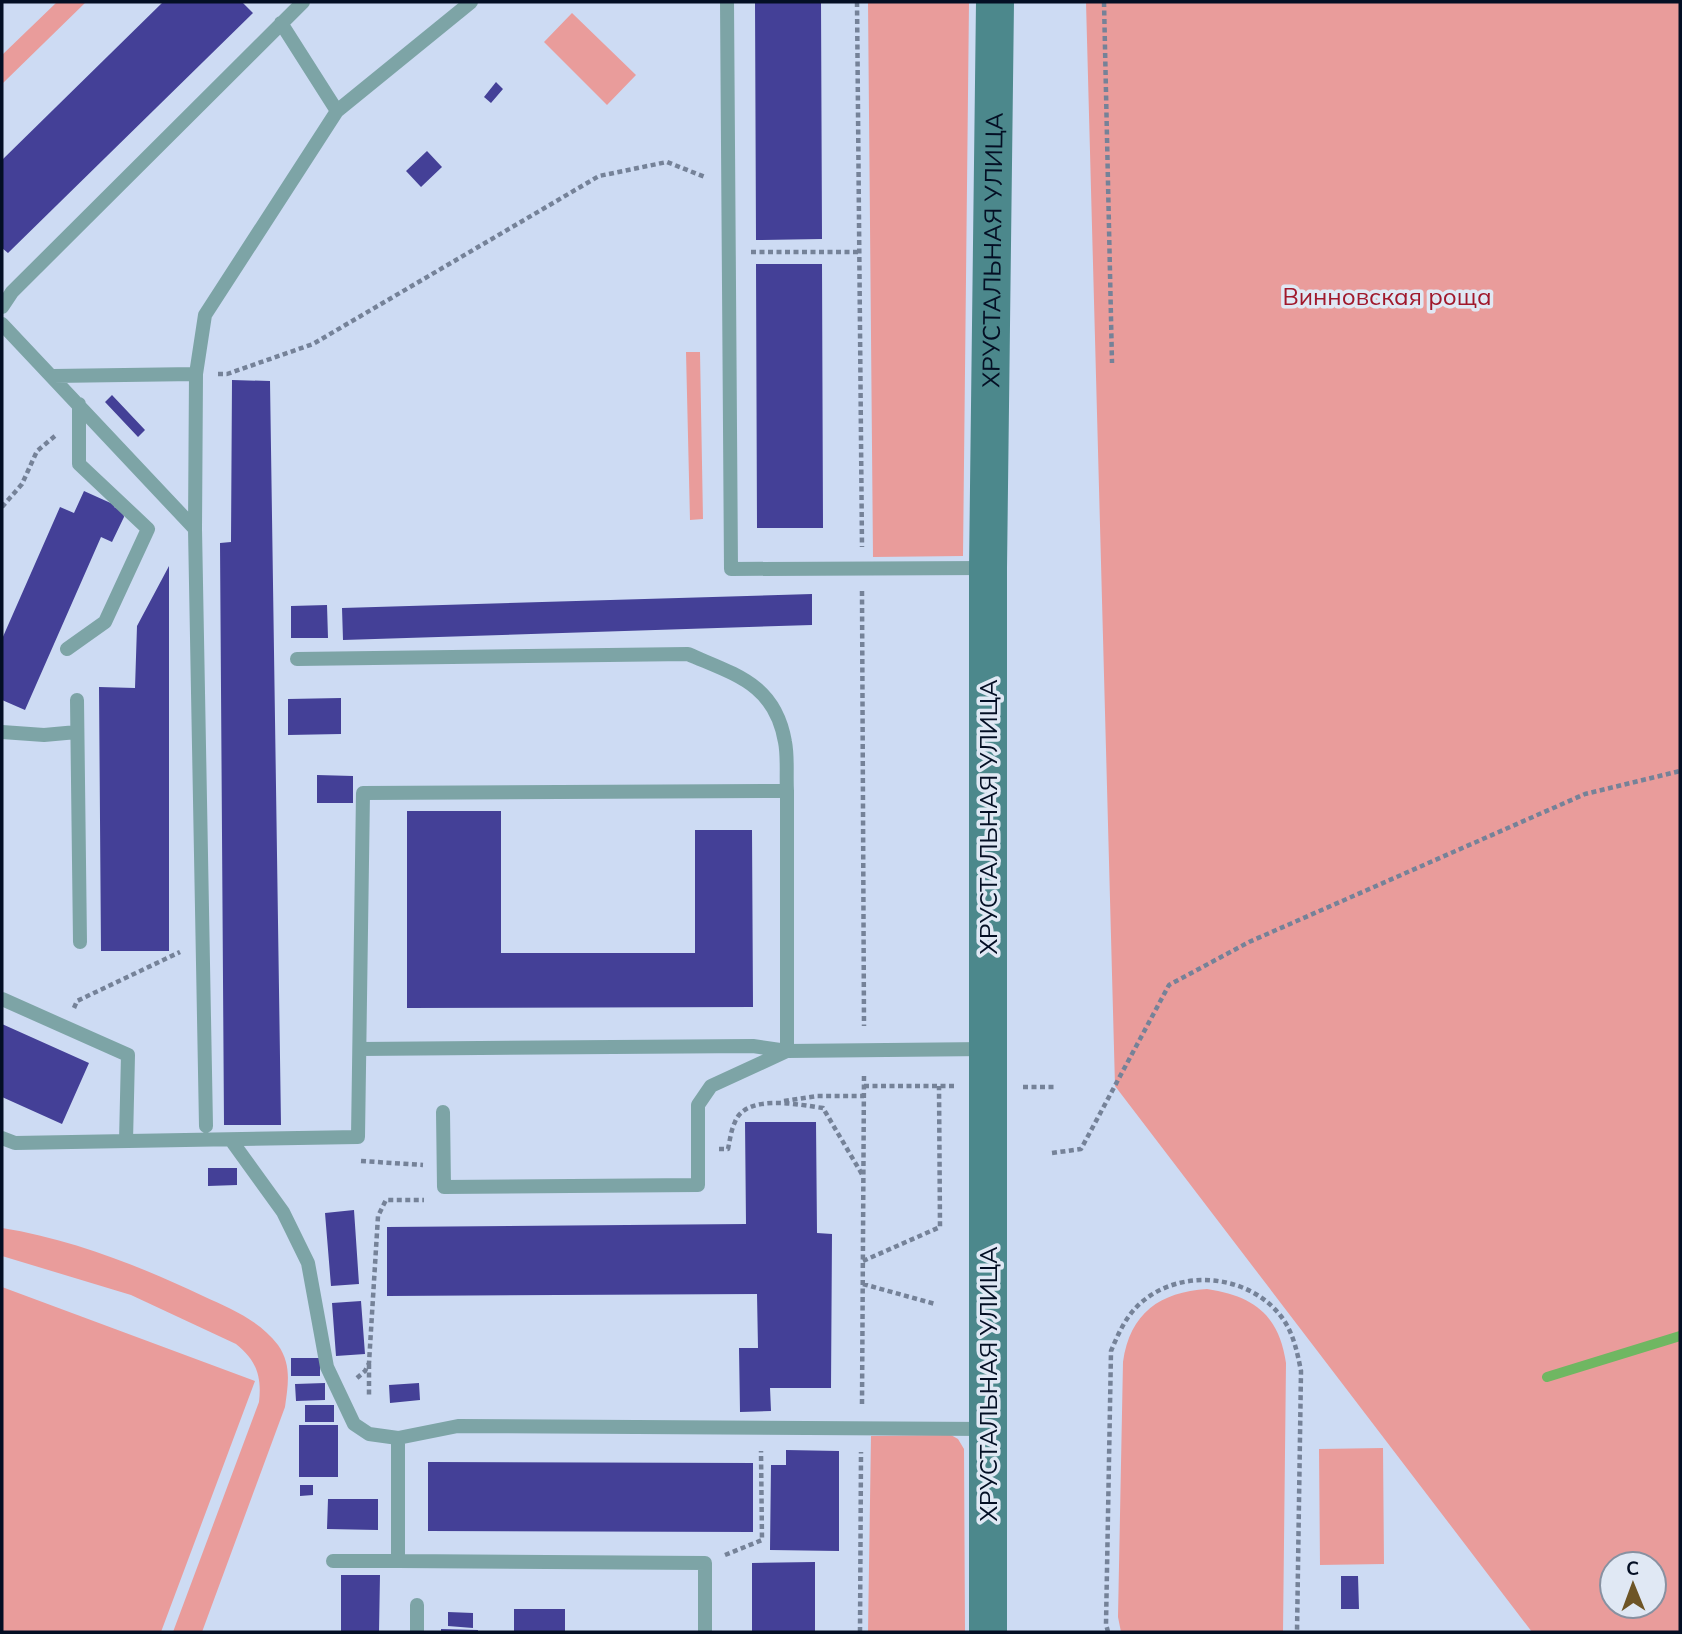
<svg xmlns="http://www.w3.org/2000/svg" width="1682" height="1634" font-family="Mulish,sans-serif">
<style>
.green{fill:#e99c9b;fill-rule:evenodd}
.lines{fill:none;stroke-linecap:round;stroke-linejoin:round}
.stream{stroke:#6fb762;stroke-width:10}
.building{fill:#444097}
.path{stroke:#758298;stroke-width:4.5;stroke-dasharray:5 3.5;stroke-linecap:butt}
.service{stroke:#7da4a6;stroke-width:14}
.secondary{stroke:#4c888c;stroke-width:38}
.labels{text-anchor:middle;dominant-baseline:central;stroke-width:7;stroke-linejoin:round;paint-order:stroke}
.street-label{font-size:24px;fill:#040f24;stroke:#e0e8f4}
.park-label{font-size:24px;fill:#a0182b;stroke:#e0e8f4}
</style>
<rect width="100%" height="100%" fill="#cddbf3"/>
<path class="green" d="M 57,2 L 86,2 L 2,84 L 2,55 Z
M 868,2 L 969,2 L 963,556 L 873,557 Z
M 1086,2 L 1680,2 L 1680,1632 L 1532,1632 L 1115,1086 ZM 1612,1564 L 1654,1564 L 1654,1606 L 1612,1606 Z
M 572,13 L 636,75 L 607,105 L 544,42 Z
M 686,352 L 700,352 L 703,519 L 690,520 Z
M 2,1228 C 71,1239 140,1266 203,1296 C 231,1309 259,1320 278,1345 C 292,1365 288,1385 285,1407 L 202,1632 L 173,1632 L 259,1402 C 262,1376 256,1360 236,1344 L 131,1295 L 2,1256 Z
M 2,1287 L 255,1381 L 161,1632 L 2,1632 Z
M 1207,1289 C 1254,1296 1279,1315 1286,1363 L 1283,1632 L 1121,1632 L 1118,1617 L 1123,1362 C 1130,1313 1160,1292 1207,1289 Z
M 951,1435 L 958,1439 L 964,1449 L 965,1632 L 868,1632 L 871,1436 Z
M 1383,1448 L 1384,1564 L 1320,1565 L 1319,1449 Z"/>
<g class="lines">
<path class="stream" d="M 1547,1377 L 1680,1336"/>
</g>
<path class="building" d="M 163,2 L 242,2 L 253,13 L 8,253 L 2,248 L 2,160 Z
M 755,2 L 821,2 L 822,239 L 756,240 Z
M 496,82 L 503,89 L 491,103 L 484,97 Z
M 427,151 L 442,167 L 421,187 L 406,171 Z
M 756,264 L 822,264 L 823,528 L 757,528 Z
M 232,380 L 270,381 L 281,1125 L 224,1125 L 220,543 L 231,542 Z
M 112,395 L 145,430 L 138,437 L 105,402 Z
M 84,491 L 115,505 L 114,507 L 123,511 L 124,517 L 112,542 L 101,537 L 25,710 L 2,700 L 2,639 L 60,507 L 74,513 Z
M 169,566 L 169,951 L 101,951 L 99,687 L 135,688 L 137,626 Z
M 812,594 L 812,625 L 343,640 L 342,608 Z
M 327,605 L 328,638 L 291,638 L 291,606 Z
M 341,698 L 341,734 L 288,735 L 288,699 Z
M 317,775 L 353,776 L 353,803 L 317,803 Z
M 407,811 L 501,811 L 501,953 L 695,953 L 695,830 L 752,830 L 753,1007 L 407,1008 Z
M 2,1024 L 89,1063 L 62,1124 L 2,1097 Z
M 745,1122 L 816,1122 L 817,1233 L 832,1234 L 831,1388 L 770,1388 L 771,1411 L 740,1412 L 739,1348 L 758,1348 L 757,1294 L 387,1296 L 387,1227 L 746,1224 Z
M 208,1168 L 237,1168 L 237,1185 L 208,1186 Z
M 354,1210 L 359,1284 L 331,1286 L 325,1213 Z
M 361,1301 L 365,1354 L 336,1356 L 332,1303 Z
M 291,1358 L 320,1358 L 320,1376 L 291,1376 Z
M 325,1383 L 325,1400 L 296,1401 L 295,1384 Z
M 419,1383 L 420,1400 L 390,1403 L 389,1385 Z
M 305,1405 L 334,1405 L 334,1422 L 305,1422 Z
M 299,1425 L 338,1425 L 338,1477 L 299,1477 Z
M 786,1450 L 839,1451 L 839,1551 L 770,1550 L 771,1465 L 786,1465 Z
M 428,1462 L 753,1463 L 753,1532 L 428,1531 Z
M 300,1485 L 313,1485 L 313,1495 L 300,1496 Z
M 328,1499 L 378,1499 L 378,1530 L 327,1529 Z
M 815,1562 L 815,1632 L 752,1632 L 752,1563 Z
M 341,1575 L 380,1575 L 379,1632 L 341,1632 Z
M 1341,1576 L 1358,1576 L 1359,1609 L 1341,1609 Z
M 514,1609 L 565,1609 L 565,1632 L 514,1632 Z
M 448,1612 L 473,1613 L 473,1628 L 448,1626 Z
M 441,1629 L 478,1630 L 478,1632 L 441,1632 Z"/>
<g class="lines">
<path class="path" d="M 857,2 L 862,547
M 1104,2 L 1112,363
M 751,252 L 859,252
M 218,374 L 227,374 L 313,344 L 599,176 L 667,162 L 705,177
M 2,507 L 22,484 L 37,451 L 55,436
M 862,591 L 864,1026
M 74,1008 L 77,1001 L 180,952
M 864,1086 L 954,1086
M 1023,1087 L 1054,1087
M 784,1101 L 817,1096 L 864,1096
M 719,1149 L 728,1149 C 730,1140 731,1130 735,1122 C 746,1093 800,1105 823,1108 L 863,1176
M 1052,1153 L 1081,1149 L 1169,985 L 1249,942 L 1585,794 L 1680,771
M 361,1161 L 423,1165
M 863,1261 L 940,1227 L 939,1086
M 863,1284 L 935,1304
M 369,1364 L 369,1397
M 357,1378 L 365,1371 L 369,1363 L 378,1216 L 386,1200 L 424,1200
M 862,1404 L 864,1074
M 725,1555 L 762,1540 L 761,1451
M 860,1632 L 861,1452
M 1108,1632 L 1106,1624 L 1111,1351 C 1119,1332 1127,1314 1143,1301 C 1183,1268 1248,1275 1280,1315 C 1293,1331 1297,1351 1301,1371 L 1297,1632"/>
<path class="service" d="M 727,2 L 731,569 L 985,568
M 281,23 L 337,111
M 2,307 L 12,292 L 303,2
M 2,324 L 195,529
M 53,376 L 196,374
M 67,649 L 105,622 L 148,529 L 79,464 L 79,404
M 297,659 L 688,654 C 736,675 775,684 785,742 C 788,757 786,775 787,791
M 77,700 L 80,942
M 2,732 L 44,735 L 77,732
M 2,999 L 128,1055 L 126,1141
M 360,1049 L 753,1046 L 787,1051 L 986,1049
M 206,1126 L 195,529 L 196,374 L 205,315 L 337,111 L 471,2
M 2,1138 L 15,1143 L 358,1137 L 363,793 L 787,791 L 787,1051 L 711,1086 L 698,1105 L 698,1185 L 444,1187 L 443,1112
M 231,1140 L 283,1212 L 308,1263 L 327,1367 L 354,1424 L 369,1434 L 398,1438 L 458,1426 L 987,1429
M 398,1438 L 398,1561 L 705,1563 L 705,1632
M 333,1561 L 398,1561
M 417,1632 L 417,1605"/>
<path class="secondary" id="s1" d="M 988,1632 L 988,568 L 995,2"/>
</g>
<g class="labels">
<g class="street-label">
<text stroke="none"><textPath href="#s1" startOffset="1382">ХРУСТАЛЬНАЯ УЛИЦА</textPath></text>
<text transform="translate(988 817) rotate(-90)">ХРУСТАЛЬНАЯ УЛИЦА</text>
<text transform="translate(988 1384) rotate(-90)">ХРУСТАЛЬНАЯ УЛИЦА</text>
</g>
<g class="park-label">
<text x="1387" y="296">Винновская роща</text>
</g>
</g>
<rect width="1682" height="1634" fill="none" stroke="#040f24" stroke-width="7"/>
<g transform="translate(1633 1585) rotate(359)"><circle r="33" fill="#e0e8f4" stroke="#8891a1" stroke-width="2"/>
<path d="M0-5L12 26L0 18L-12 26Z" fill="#6e5526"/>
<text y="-10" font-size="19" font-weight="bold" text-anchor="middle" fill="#040f24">С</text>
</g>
</svg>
